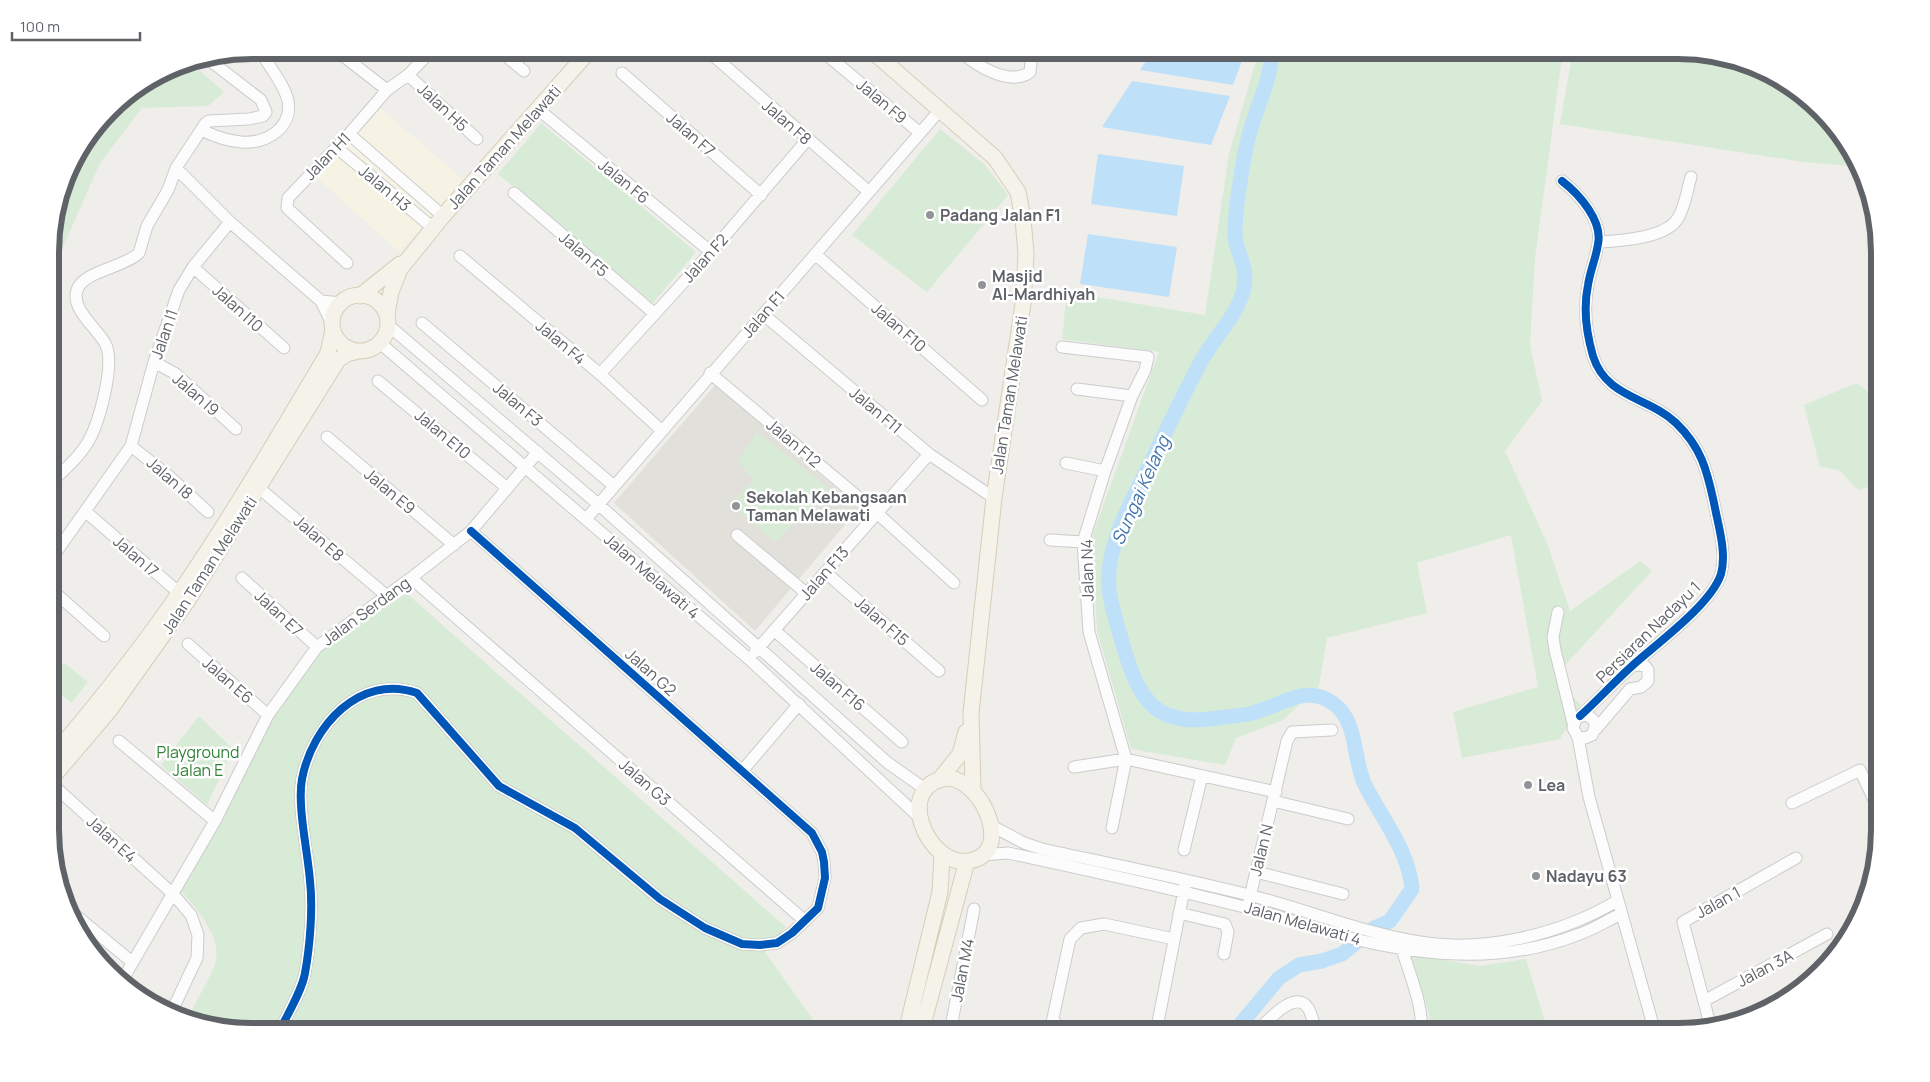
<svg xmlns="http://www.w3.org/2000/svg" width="1930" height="1082" font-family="Manrope,sans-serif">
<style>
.commercial{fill:#f7f3e4}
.education{fill:#e2e0da}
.green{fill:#d8ebd6}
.water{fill:#bfe0f9}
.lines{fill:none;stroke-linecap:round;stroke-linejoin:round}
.river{stroke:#bfe0f9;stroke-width:15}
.minor-casing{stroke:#cbcccc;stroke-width:13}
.major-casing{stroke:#d7ceb8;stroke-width:17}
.minor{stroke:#fdfcfc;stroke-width:11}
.major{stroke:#f4f2e9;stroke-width:15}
.cycleway-casing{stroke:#fff;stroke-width:11}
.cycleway{stroke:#0057b8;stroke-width:8}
.poi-dot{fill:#919496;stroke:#fff;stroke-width:2}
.labels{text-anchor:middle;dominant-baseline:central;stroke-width:5;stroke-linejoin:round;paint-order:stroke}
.street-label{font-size:16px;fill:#5f6368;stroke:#fff}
.poi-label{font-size:16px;font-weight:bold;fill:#5f6368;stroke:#fff;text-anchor:start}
.park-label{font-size:16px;fill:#348238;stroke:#fff}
.water-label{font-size:18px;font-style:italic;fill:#4174aa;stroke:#fff}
.rim{fill:none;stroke:#5f6368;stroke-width:6}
</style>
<rect width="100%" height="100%" fill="#efeeea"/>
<path class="commercial" d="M 381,109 L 464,180 L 399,252 L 316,177 Z"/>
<path class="education" d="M 716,384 L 859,508 L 755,631 L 614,503 Z"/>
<path class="green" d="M 1259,50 L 1563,50 L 1535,258 L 1530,345 L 1542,401 L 1505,451 L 1547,543 L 1570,611 L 1640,561 L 1652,571 L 1554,677 L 1581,705 L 1560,739 L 1462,758 L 1453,712 L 1538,687 L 1511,535 L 1417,563 L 1427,613 L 1327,638 L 1319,686 L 1283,720 L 1236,738 L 1225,765 L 1131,749 L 1097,630 L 1091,539 L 1159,352 L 1062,339 L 1067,292 L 1205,315 L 1229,154 Z
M 1573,50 L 1679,50 L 1731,57 L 1779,77 L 1846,140 L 1860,167 L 1803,162 L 1560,124 Z
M 190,62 L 224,92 L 208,106 L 142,108 L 100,163 L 52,272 L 52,226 L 71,162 L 118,100 L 175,65 Z
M 541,123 L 696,252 L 653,303 L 498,174 Z
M 940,129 L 985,165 L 1008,195 L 927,292 L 852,235 Z
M 1857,383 L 1880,402 L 1880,483 L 1858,490 L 1839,470 L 1820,467 L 1804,405 Z
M 757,432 L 829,488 L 775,542 L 730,504 L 754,480 L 738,461 Z
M 406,593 L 786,927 L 765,952 L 822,1032 L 251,1032 L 200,1025 L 187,1020 C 193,1006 214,972 216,960 C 221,935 194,906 179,888 L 270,712 L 314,651 Z
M 64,663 L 88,682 L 71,703 L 52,686 L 52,678 Z
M 199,716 L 233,749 L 207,805 L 161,765 Z
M 1411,955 L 1480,966 L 1526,959 L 1548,1032 L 1429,1032 L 1429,1014 Z"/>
<path class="water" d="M 1154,50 L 1246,50 L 1233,85 L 1140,70 Z
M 1132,81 L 1230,96 L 1211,145 L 1102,127 Z
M 1098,154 L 1184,166 L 1177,216 L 1091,204 Z
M 1088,234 L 1177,247 L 1169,297 L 1080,284 Z"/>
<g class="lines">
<path class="river" d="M 1234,1032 L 1279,978 L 1299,965 L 1322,961 L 1342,954 L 1374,928 L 1390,921 L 1412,889 C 1409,851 1382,819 1365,785 C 1353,761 1358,721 1334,704 C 1307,683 1282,705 1256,712 C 1244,716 1230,716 1218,718 C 1155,728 1139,700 1123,645 C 1118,626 1110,605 1109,586 C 1105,543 1138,490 1156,452 C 1171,421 1186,388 1203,358 C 1215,337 1236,316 1243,292 C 1250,264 1235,255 1235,233 C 1235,209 1243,159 1249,135 C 1257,106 1271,80 1272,50"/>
<defs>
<path id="minor" d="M 499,50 L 524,71
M 707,50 L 869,192
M 821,50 L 920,133
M 960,50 C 974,65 1010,87 1030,72 L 1031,62 L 1026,50
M 342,55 L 387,90
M 622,73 L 761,195
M 408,75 L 477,139
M 538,109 L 711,252
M 201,130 C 214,136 227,141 241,142 C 266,144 293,128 288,101 C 284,83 268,66 260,50
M 349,134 L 443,216
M 336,147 L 433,228
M 176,168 L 230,222 L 321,301 L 332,324
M 1562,181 C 1579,194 1603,221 1598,244 C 1596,258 1590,271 1588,285 C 1583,309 1586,332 1593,356 C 1606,398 1649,397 1676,423 C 1701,447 1707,470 1714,503 C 1718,525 1727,552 1721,574 C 1711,605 1656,644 1632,666 C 1614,682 1598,700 1580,716
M 514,193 L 655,314
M 1599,242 C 1620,241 1667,238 1678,218 C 1685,207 1687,190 1691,177
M 815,254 L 982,400
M 460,256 L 600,374 L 661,430
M 347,263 L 287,208 L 288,198 L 349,134 L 387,90 L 408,75 L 432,50
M 193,267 L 284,348
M 321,301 L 342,303
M 764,315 L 929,454 L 994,498
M 422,323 L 614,486
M 388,325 L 598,504 L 888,763 L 925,789
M 380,343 L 749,659 L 918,816
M 1062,347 L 1148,357 L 1145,370 L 1132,396 L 1105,471 L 1083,542 L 1089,632 L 1126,759 L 1112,828
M 154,362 L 176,374 L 236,429
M 710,373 L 877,513 L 954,583
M 600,374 L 711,252 L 807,140
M 378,381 L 507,488
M 1077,389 L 1132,396
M 327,437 L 454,545
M 131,446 L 170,477 L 208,512
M 1066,463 L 1105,471
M 52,481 C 65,470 79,457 88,442 C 99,423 115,366 106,345 C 99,329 66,307 79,286 C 90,270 124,267 139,253 L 147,226 L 168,190 L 176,168 L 205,124 L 209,121 L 249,119 L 263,116 L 266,112 L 261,100 L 208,59
M 253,483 L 387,596
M 85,511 L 185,598
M 586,519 L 940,110
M 737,535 L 806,593
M 1050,540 L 1083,542
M 52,558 L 131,446 L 154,362 L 179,290 L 193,267 L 230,222
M 825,572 L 939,671
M 242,578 L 317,647
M 411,578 L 805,921
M 52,590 L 104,636
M 1558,612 L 1553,637 L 1555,650 L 1573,723
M 774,630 L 902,742
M 188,644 L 268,715
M 755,652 L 929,454
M 1596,729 L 1630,689 L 1641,687 L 1648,681 L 1648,670 L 1645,666 L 1638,665 L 1630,667
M 1578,737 L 1585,738 L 1592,735 L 1596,724 C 1591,715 1584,713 1576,719 L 1573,728 L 1578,737 L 1589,797 L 1655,1032
M 119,741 L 215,821
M 1074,767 L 1126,759 L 1276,792
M 742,771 L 799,704
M 52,784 L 173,894 L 191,915 L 198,935 L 197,958 L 171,1013
M 1273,801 L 1348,819
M 1792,803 L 1860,770 L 1880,813
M 992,826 L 1024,843 L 1042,849 C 1111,864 1181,878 1249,895 C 1304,909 1358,931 1414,941 C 1481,954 1559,935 1617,901
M 1184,850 L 1202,776
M 982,855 L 1008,853 C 1087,870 1166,887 1244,907 C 1276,915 1307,926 1339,935 C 1417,956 1499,965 1577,935 C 1592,930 1606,921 1621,914
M 1256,872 L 1343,894
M 1249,901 L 1287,741 L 1292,732 L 1332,730
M 73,913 L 132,962
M 1179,913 L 1225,924 L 1228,932 L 1224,954
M 1402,949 C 1408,970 1426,1012 1420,1032
M 123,979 L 215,821 L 268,715 L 317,647 L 411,578 L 471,531 L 538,452
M 1704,1001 L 1827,934
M 1053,1020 L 1064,1032
M 1157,1027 L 1185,885
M 1711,1028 L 1683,922 L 1796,858
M 279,1032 C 287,1015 302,991 305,973 C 310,946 313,908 310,881 C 308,853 297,806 302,779 C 312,726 360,673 417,693 L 499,786 L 575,828 L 660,899 L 705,928 L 742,944 L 760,945 L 777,943 L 792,933 L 818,908 L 825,878 L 824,862 L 822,852 L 812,833 L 471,531
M 950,1032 L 974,909
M 1050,1032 L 1070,939 L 1081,928 L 1104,924 L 1174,939
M 1256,1032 C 1267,1022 1295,988 1308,1008 C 1312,1014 1314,1025 1316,1032"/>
<path id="major" d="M 871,50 L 995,158 L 1018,192 L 1023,219 L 1026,254 L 1023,304 L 994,498 L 971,713 L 973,789
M332 323a28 28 0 1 1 56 0a28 28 0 1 1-56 0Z
M 360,296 L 400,264
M 387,314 L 391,292 L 400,269 L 443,216 L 590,50
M 52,757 C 97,704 141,649 180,592 C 233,515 280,433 328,353 L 333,330
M 52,778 L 109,711 L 188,600 L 338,360 L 347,354 L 358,351
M 949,778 C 984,782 1014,854 969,861 C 927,868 892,783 949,778 Z
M 940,779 L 960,754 L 966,732
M 906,1032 L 940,892 L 942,855
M 921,1032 L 967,861"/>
</defs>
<use href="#minor" class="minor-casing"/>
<use href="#major" class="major-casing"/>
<use href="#minor" class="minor"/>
<use href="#major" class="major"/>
<defs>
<path id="cycleway" d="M 1562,181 C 1579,194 1603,221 1598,244 C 1596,258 1590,271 1588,285 C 1583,309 1586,332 1593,356 C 1606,398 1649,397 1676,423 C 1701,447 1707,470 1714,503 C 1718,525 1727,552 1721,574 C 1711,605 1656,644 1632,666 C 1614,682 1598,700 1580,716
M 279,1032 C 287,1015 302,991 305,973 C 310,946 313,908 310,881 C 308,853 297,806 302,779 C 312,726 360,673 417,693 L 499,786 L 575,828 L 660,899 L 705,928 L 742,944 L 760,945 L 777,943 L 792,933 L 818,908 L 825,878 L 824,862 L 822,852 L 812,833 L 471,531"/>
</defs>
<use href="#cycleway" class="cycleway-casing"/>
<use href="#cycleway" class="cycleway"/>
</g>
<g class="poi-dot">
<circle cx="930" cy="215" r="5"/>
<circle cx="982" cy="285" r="5"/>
<circle cx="736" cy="506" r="5"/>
<circle cx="1528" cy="785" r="5"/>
<circle cx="1536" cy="876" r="5"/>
</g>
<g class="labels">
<g class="street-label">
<text transform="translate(882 101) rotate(40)">Jalan F9</text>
<text transform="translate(443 107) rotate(43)">Jalan H5</text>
<text transform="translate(787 122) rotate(41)">Jalan F8</text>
<text transform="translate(691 134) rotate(41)">Jalan F7</text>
<text transform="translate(504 147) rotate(-48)">Jalan Taman Melawati</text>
<text transform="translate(327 156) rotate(-46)">Jalan H1</text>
<text transform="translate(624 181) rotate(39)">Jalan F6</text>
<text transform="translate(385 188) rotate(40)">Jalan H3</text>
<text transform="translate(584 254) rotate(41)">Jalan F5</text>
<text transform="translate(705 258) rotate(-48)">Jalan F2</text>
<text transform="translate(238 308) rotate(42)">Jalan I10</text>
<text transform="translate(763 314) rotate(-49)">Jalan F1</text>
<text transform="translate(899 327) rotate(41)">Jalan F10</text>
<text transform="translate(164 334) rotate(-71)">Jalan I1</text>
<text transform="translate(561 342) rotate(40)">Jalan F4</text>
<text transform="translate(196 394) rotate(41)">Jalan I9</text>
<text transform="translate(1009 395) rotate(-81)">Jalan Taman Melawati</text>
<text transform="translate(518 404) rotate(40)">Jalan F3</text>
<text transform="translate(876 410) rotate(40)">Jalan F11</text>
<text transform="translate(443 434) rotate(40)">Jalan E10</text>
<text transform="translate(794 443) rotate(40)">Jalan F12</text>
<text transform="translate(170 478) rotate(41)">Jalan I8</text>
<text transform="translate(390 491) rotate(40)">Jalan E9</text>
<text transform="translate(319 538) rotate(41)">Jalan E8</text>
<text transform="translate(136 556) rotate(41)">Jalan I7</text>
<text transform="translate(209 565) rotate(-57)">Jalan Taman Melawati</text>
<text transform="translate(1087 570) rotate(-91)">Jalan N4</text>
<text transform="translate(824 573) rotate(-49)">Jalan F13</text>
<text transform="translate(652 576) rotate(41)">Jalan Melawati 4</text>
<text transform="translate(366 611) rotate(-36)">Jalan Serdang</text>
<text transform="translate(279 613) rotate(43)">Jalan E7</text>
<text transform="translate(882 621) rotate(41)">Jalan F15</text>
<text transform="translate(1648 632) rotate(-44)">Persiaran Nadayu 1</text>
<text transform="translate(651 672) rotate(42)">Jalan G2</text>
<text transform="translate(228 680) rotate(41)">Jalan E6</text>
<text transform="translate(838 686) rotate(41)">Jalan F16</text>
<text transform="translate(645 782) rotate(41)">Jalan G3</text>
<text transform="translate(112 839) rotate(42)">Jalan E4</text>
<text transform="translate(1261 850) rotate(-76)">Jalan N</text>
<text transform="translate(1718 902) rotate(-29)">Jalan 1</text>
<text transform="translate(1303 923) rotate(16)">Jalan Melawati 4</text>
<text transform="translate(1765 968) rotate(-28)">Jalan 3A</text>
<text transform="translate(962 970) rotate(-79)">Jalan M4</text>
</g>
<g class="poi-label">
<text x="940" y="215">Padang Jalan F1</text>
<text x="992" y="276">Masjid<tspan x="992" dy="18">Al-Mardhiyah</tspan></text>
<text x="746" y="497">Sekolah Kebangsaan<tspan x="746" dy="18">Taman Melawati</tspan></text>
<text x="1538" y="785">Lea</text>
<text x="1546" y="876">Nadayu 63</text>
</g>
<g class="park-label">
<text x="198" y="752">Playground<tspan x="198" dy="18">Jalan E</tspan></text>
</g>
<g class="water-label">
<text transform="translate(1140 490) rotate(-66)">Sungai Kelang</text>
</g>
</g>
<path d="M0 0H1930V1082H0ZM252 59H1678A193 193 0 0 1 1871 252V830A193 193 0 0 1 1678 1023H252A193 193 0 0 1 59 830V252A193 193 0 0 1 252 59Z" fill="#fff" fill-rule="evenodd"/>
<path class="rim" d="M252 59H1678A193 193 0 0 1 1871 252V830A193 193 0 0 1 1678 1023H252A193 193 0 0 1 59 830V252A193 193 0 0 1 252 59Z"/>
<path d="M12 32v8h128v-8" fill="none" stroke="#5f6368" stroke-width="2.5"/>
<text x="20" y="32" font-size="15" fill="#5f6368" stroke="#ffffff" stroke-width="4" paint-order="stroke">100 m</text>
</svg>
